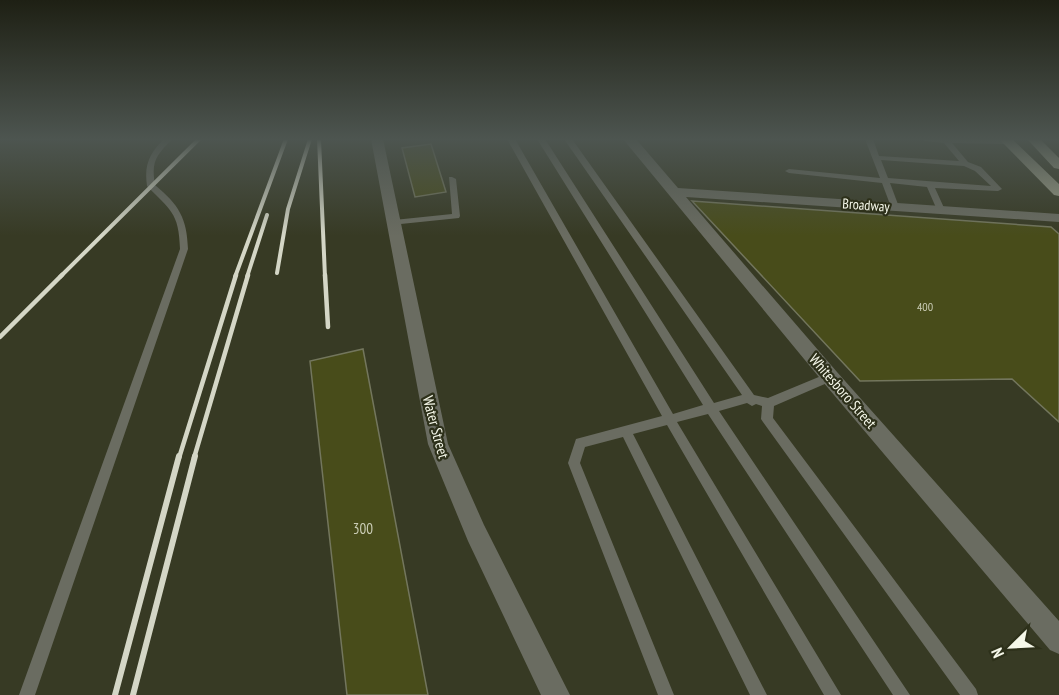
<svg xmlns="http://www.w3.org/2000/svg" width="1059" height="695" font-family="'PT Sans Narrow',sans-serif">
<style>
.building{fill:#484c1a;stroke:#73765d;stroke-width:1.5}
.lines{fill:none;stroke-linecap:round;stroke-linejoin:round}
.lane{fill:#6a6c61;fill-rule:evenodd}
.street{fill:#6a6c61;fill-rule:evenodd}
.primary{fill:#9b9e88;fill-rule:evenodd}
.rail-far2{stroke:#d4d6c6;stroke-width:4}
.rail-far1{stroke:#d4d6c6;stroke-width:4.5}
.rail{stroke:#d4d6c6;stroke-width:6}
.labels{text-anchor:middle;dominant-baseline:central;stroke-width:4.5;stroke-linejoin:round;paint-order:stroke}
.number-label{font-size:12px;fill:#caccb5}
.far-street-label{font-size:14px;fill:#f5f7e9;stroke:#2d301a}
.street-label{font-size:15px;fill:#f5f7e9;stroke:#2d301a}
.near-number-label{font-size:15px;fill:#caccb5}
</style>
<rect width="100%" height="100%" fill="#373a24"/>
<path class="building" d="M 431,144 L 446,192 L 415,197 L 402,148 Z
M 692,201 L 1051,227 L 1059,234 L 1059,422 L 1012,379 L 860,381 Z
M 363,349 L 428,695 L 347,695 L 310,361 Z"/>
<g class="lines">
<path class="lane" d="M 164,139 L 172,139 C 156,156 151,161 155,185 C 179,205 187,218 188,249 L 35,695 L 19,695 L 180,249 C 179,212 170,210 147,186 C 144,165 149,154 164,139 Z
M 507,139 L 515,139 L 673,414 L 703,405 L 537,139 L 545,139 L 714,403 L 742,395 L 564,139 L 572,139 L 754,395 L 768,398 L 826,374 L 834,374 L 835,377 L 834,380 L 774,406 L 773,418 L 976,689 L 978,695 L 960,695 L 763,422 L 761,419 L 762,406 L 756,404 L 752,406 L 747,403 L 719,411 L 910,695 L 893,695 L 708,414 L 677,422 L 841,695 L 824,695 L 667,425 L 633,434 L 767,695 L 750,695 L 623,437 L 585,447 L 580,463 L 674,695 L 658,695 L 568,463 L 576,439 L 662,416 Z
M 865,139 L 873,139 L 879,156 L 959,161 L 944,143 L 925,141 L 921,139 L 1008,140 L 1012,142 L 1008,144 L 952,143 L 968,162 L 981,167 L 1002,189 L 998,191 L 935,188 L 945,210 L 941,212 L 937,210 L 927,187 L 890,183 L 899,207 L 895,209 L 891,207 L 882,183 L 789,173 L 785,171 L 789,169 L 880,178 ZM 881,160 L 964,166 L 975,171 L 991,186 L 888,178 Z
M 449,177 L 452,177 L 456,179 L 460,216 L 459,218 L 391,225 L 390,223 L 394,220 L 452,214 Z"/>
<path class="street" d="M 371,139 L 383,139 L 448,444 L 484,525 L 570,695 L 541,695 L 468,541 L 428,444 Z
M 623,139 L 636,139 L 678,188 L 1059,214 L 1059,222 L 686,197 L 837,372 L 1059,621 L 1059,654 L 1050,650 L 823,382 Z"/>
<path class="primary" d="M 999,139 L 1012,139 L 1059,184 L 1059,196 L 1054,195 Z
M 1027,139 L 1040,139 L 1059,158 L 1059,169 L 1054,168 Z"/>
<path class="rail-far2" d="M 319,139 L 325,277
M 277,273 L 288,209 L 310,139
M 60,277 L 199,139
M 235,277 L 286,139
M 247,277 L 267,215"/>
<path class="rail-far1" d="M 325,275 L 328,327
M 0,337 L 62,275
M 179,458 L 236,275
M 194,458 L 248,275"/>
<path class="rail" d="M 115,695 L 179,456
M 133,695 L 195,456"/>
</g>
<linearGradient id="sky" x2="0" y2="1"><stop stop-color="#1e2014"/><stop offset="0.59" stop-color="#4d5550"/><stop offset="1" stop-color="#4d5550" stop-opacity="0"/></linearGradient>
<rect width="1059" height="236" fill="url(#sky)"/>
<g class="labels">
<g class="number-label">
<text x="925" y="306">400</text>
</g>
<g class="far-street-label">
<text transform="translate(866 205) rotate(4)">Broadway</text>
</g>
<g class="street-label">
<text transform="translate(843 391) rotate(49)">Whitesboro Street</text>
<text transform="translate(436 427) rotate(75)">Water Street</text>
</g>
<g class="near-number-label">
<text x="363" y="528">300</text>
</g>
</g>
<g transform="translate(1011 647) rotate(246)" stroke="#2d301a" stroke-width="4.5" paint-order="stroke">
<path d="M0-4.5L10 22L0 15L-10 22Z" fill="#f5f7e9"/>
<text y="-9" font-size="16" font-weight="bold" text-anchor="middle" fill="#f5f7e9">N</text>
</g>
</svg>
